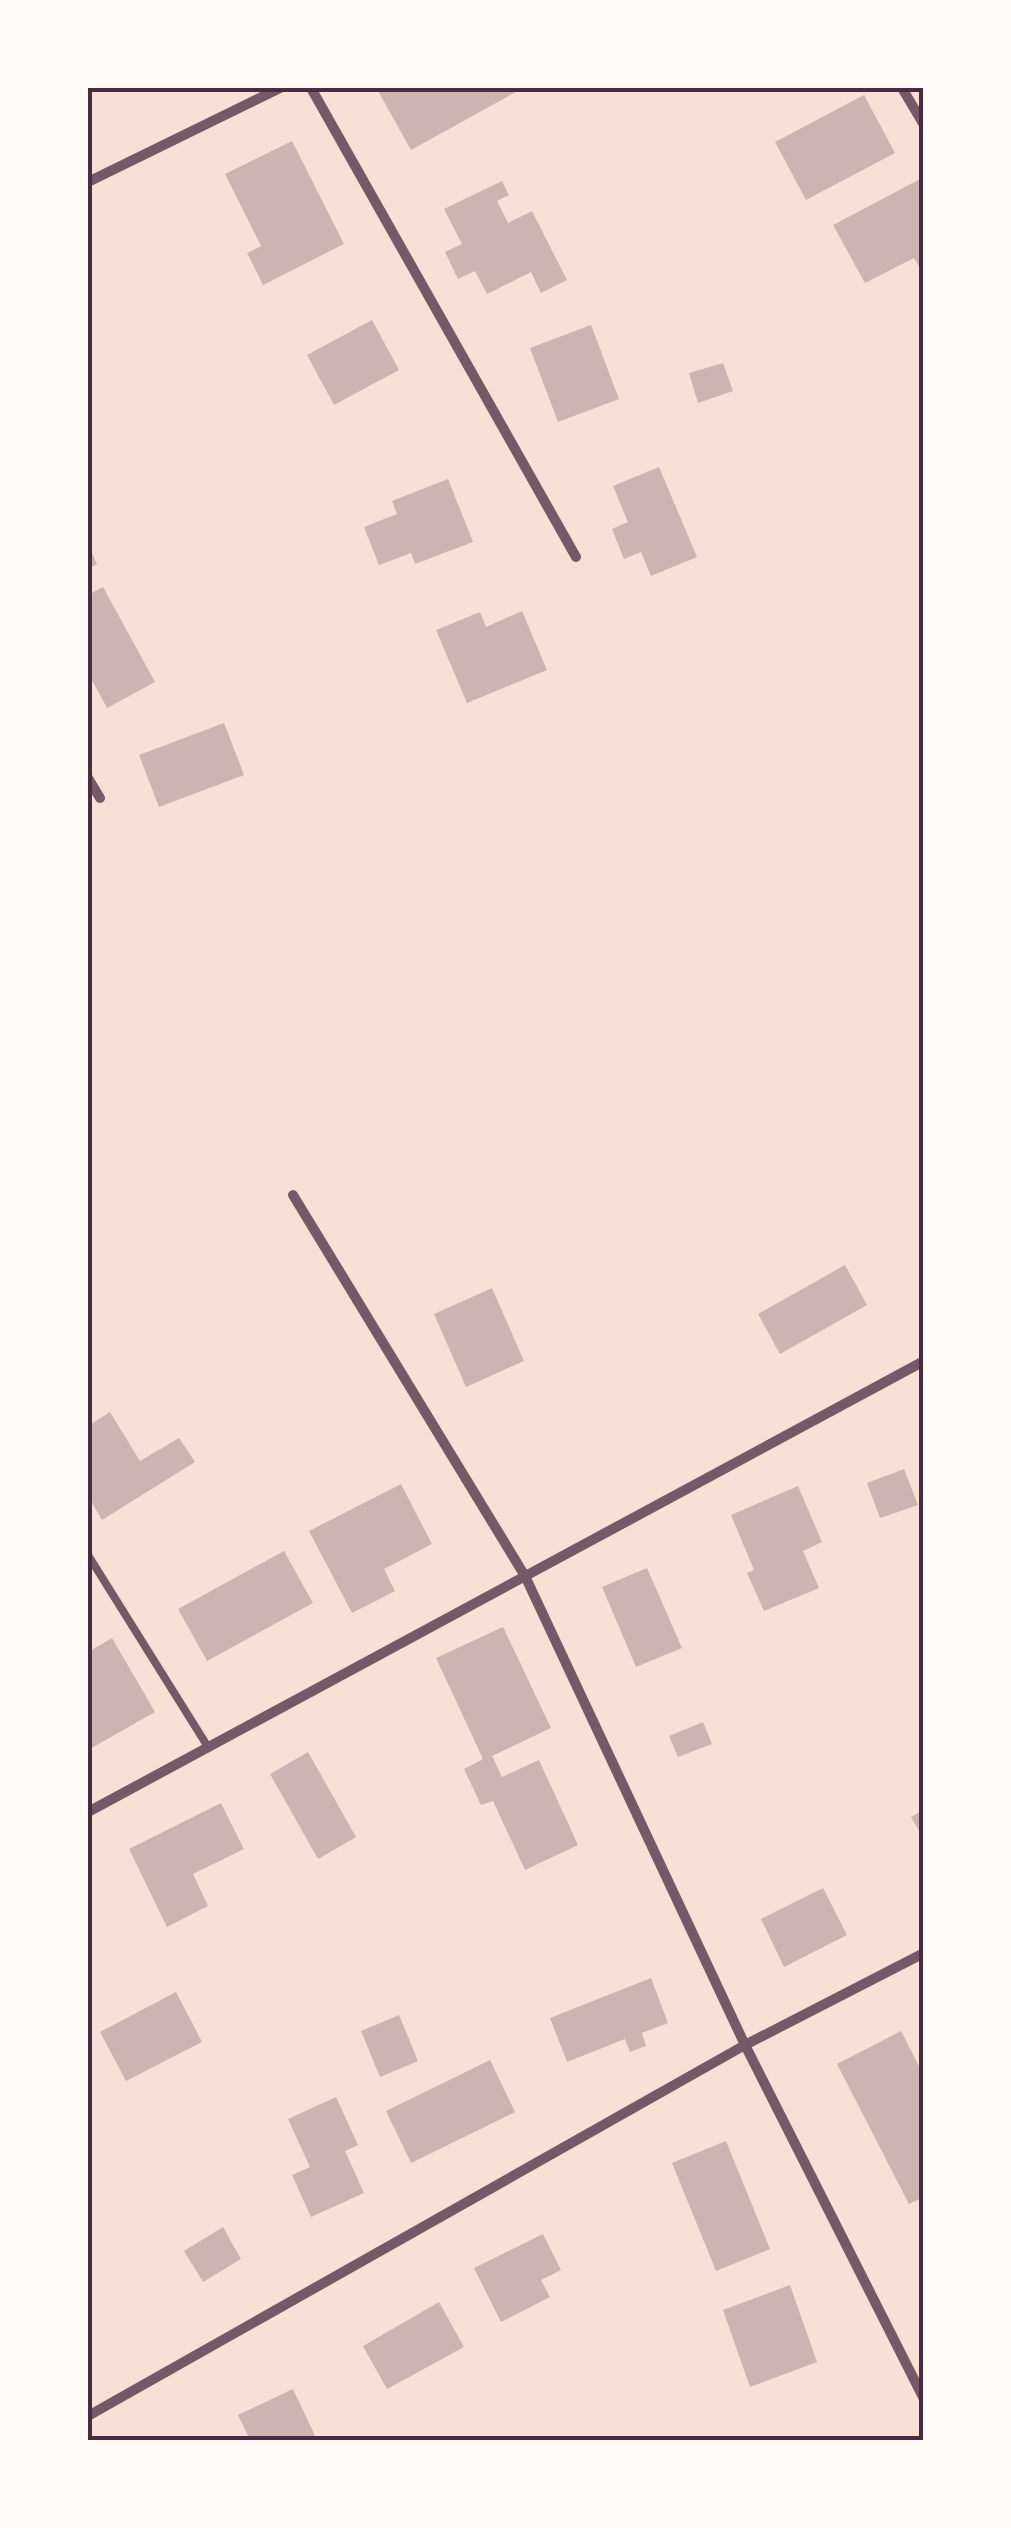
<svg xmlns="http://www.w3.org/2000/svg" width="1011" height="2528" font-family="Georgia,serif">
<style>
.building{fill:#ccb4b1}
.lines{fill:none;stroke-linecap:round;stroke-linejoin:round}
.service{stroke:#755966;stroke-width:8}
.minor{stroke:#755966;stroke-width:10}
.neatline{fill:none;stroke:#4a2c40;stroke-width:4}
</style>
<rect width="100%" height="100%" fill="#f7e1d7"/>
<path class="building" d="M 384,88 L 523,88 L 411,150 L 378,91 Z
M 864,95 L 895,153 L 806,200 L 775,142 Z
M 292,141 L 344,244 L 263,285 L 247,253 L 261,246 L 225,174 Z
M 924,177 L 924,275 L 914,258 L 865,283 L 833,225 Z
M 502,181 L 509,195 L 497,201 L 508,223 L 532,211 L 567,280 L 541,293 L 531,272 L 487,294 L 475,271 L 458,279 L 445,252 L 462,244 L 444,209 Z
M 372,320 L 399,370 L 334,405 L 307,355 Z
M 591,325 L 619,399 L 558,422 L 530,348 Z
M 723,363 L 733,391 L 698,403 L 689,373 Z
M 659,467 L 697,557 L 651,576 L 641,552 L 624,559 L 612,529 L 628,522 L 613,486 Z
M 448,479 L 473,542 L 415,564 L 411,553 L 379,565 L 364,527 L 397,514 L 392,501 Z
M 88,544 L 97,564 L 88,569 Z
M 103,587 L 155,682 L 107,708 L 88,673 L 88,595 Z
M 522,611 L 547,670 L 467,703 L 436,630 L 480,612 L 486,627 Z
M 224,723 L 244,775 L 159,807 L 139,755 Z
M 845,1265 L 867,1305 L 780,1354 L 758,1314 Z
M 492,1288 L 524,1361 L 466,1387 L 434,1314 Z
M 110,1412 L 140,1461 L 179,1438 L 195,1462 L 102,1520 L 88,1496 L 88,1426 Z
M 904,1469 L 918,1505 L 880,1518 L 867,1483 Z
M 401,1484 L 432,1544 L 384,1569 L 395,1591 L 352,1613 L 309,1531 Z
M 798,1486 L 822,1542 L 803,1551 L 819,1588 L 764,1611 L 747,1573 L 754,1570 L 731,1515 Z
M 284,1551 L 313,1603 L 207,1661 L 178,1609 Z
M 647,1568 L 682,1648 L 636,1667 L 602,1587 Z
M 503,1627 L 551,1728 L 492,1756 L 502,1777 L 539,1760 L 578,1845 L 525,1870 L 493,1801 L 481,1805 L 464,1769 L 483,1759 L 436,1658 Z
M 112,1638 L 155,1712 L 88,1750 L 88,1652 Z
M 703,1722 L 712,1744 L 678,1757 L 669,1736 Z
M 308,1752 L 356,1837 L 318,1859 L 270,1774 Z
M 221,1803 L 244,1849 L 193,1874 L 208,1906 L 167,1927 L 129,1849 Z
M 924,1810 L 924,1839 L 911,1817 Z
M 823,1888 L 847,1935 L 784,1967 L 761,1919 Z
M 651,1978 L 668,2023 L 642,2033 L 646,2046 L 630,2052 L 625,2039 L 567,2062 L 550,2018 Z
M 176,1992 L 202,2042 L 126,2081 L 100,2032 Z
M 399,2015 L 418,2061 L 380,2077 L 361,2031 Z
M 901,2031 L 924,2076 L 924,2197 L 909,2204 L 837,2064 Z
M 490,2060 L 515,2112 L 411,2163 L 386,2111 Z
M 336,2097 L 358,2145 L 345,2151 L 364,2193 L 311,2217 L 292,2175 L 310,2167 L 288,2119 Z
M 726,2141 L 770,2249 L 716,2271 L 672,2163 Z
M 223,2227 L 241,2259 L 203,2282 L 184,2251 Z
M 543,2234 L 561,2270 L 541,2280 L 550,2297 L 501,2322 L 474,2268 Z
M 790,2285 L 817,2362 L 750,2387 L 723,2310 Z
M 439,2302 L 464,2347 L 387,2389 L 363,2346 Z
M 293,2389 L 317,2440 L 250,2440 L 238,2415 Z"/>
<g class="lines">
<path class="service" d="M 88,1555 L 208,1747"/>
<path class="minor" d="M 311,88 L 576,557
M 902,88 L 924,125
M 88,182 L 280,88
M 88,778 L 100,798
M 293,1195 L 525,1576 L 745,2045 L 924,2399
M 88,1812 L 924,1361
M 88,2416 L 745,2045 L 924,1953"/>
</g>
<rect width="1011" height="2528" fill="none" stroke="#fffaf5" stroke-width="180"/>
<rect x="90" y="90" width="831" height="2348" class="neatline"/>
</svg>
